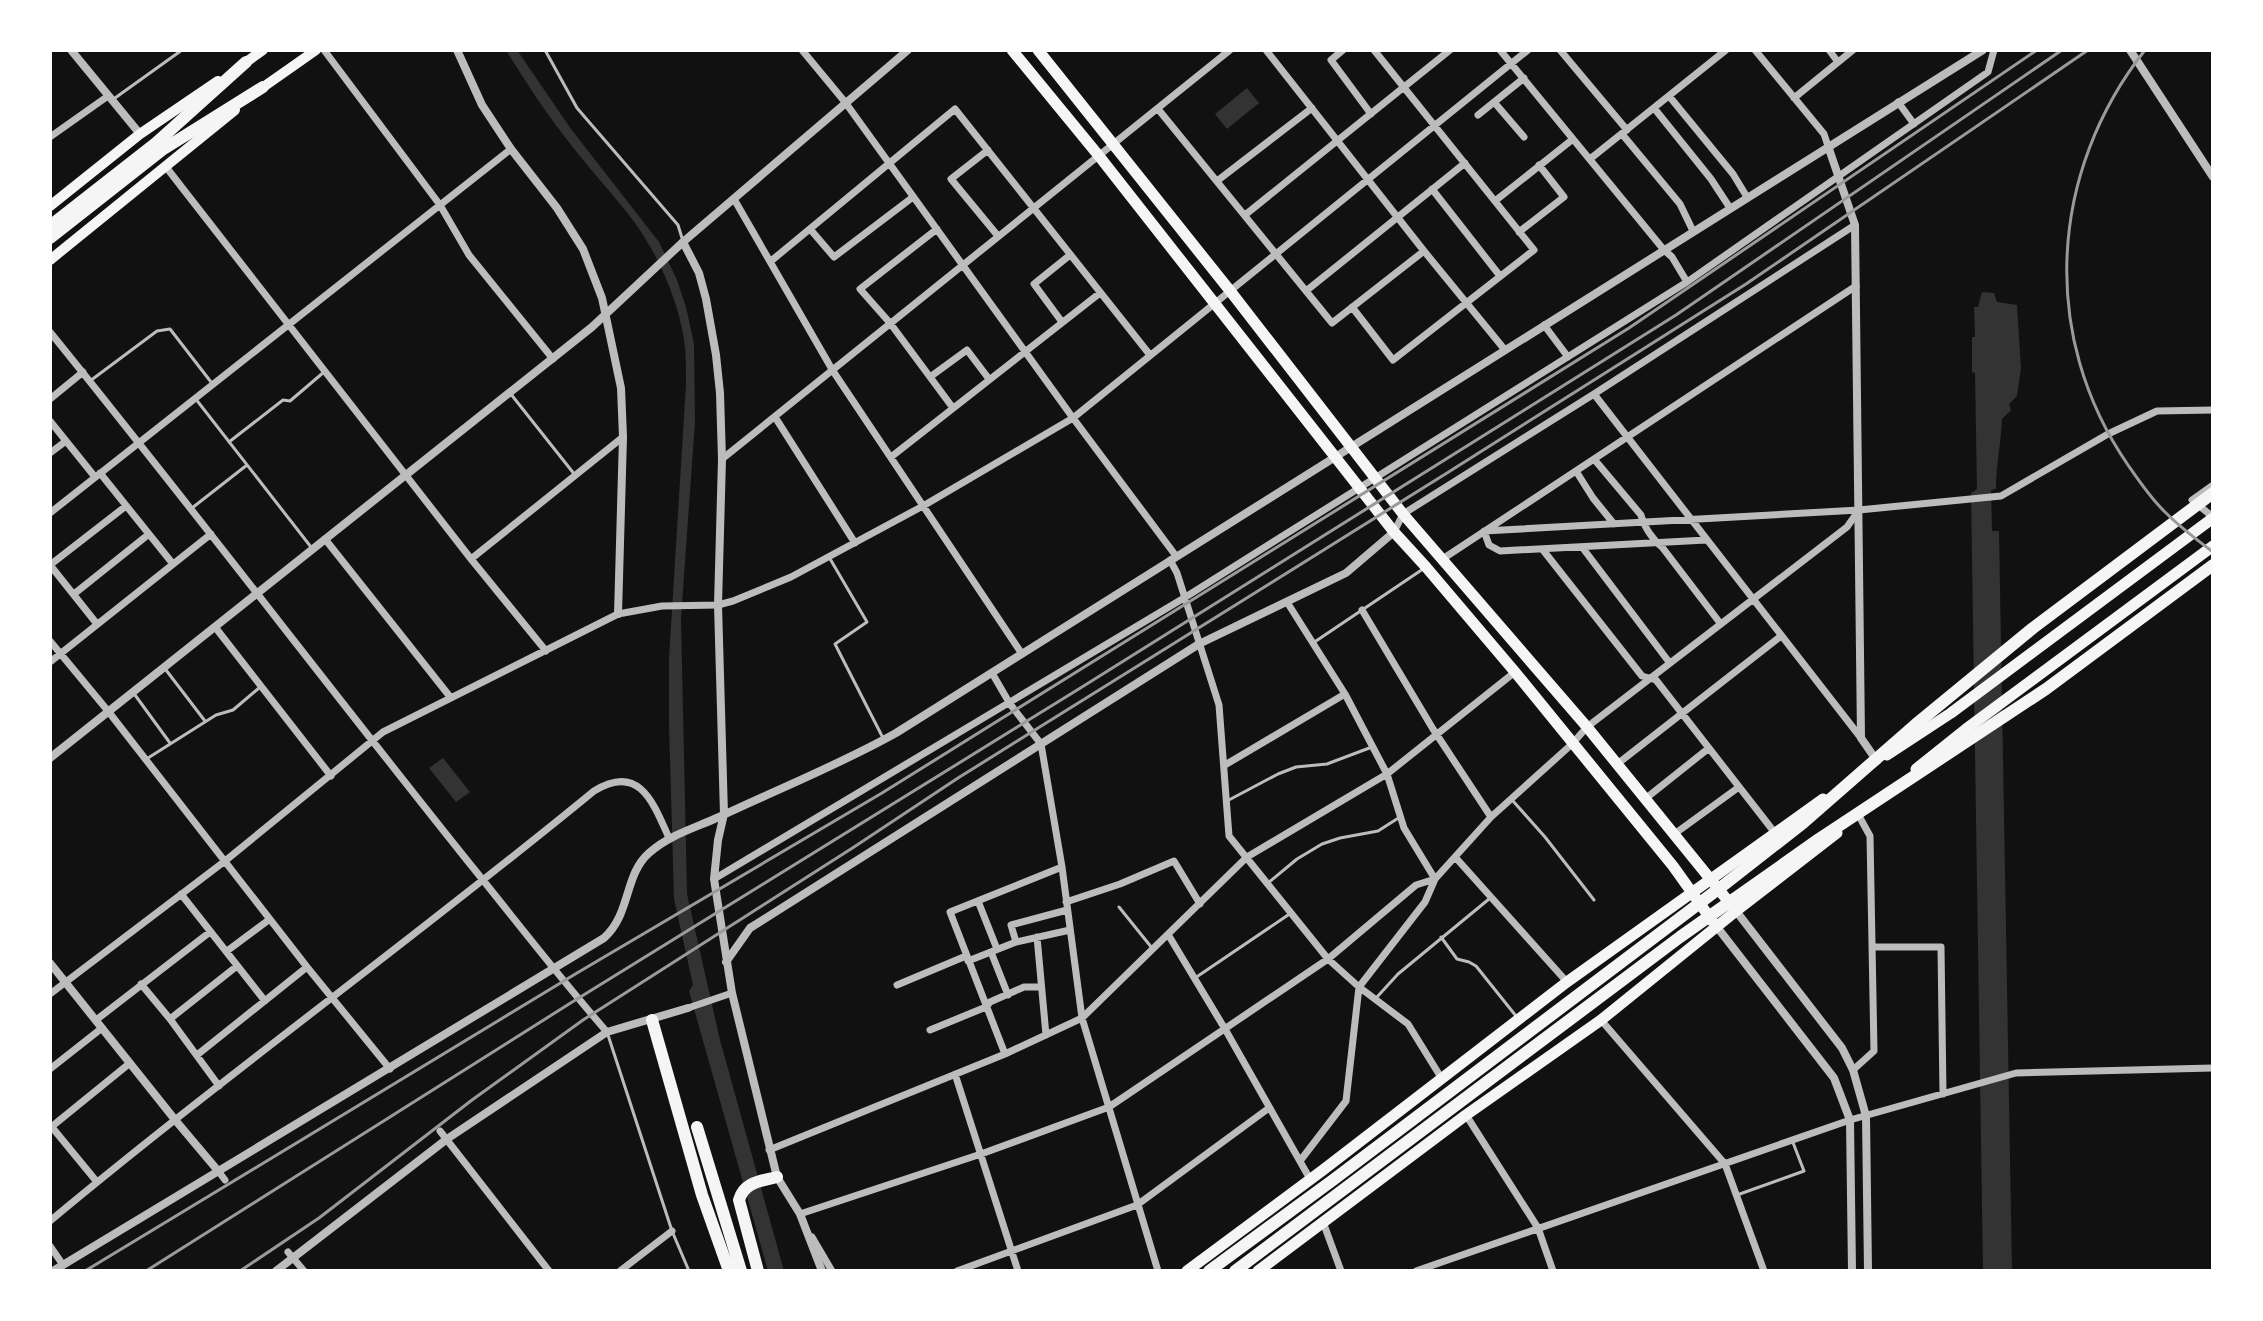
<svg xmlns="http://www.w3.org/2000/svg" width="2263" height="1321" font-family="Arial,sans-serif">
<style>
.water{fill:#333}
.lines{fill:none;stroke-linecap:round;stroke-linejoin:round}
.service{stroke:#bcbcbc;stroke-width:3}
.minor{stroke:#bcbcbc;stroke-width:7}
.tertiary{stroke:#bcbcbc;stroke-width:8}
.primary{stroke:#f5f5f5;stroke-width:10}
.trunk{stroke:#f5f5f5;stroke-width:11}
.motorway{stroke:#f5f5f5;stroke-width:12}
.rail{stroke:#9a9a9a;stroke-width:3}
</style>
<rect width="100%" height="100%" fill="#111"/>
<path class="water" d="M 506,50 L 517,50 L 571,129 L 659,242 L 677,280 L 686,307 L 694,344 L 695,422 L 681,618 L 687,894 L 720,1040 L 784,1271 L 768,1271 L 689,991 L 693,985 L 674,899 L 669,725 L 669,658 L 686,384 C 686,372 686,359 685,347 C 680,304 660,258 635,223 C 615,196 592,172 572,146 C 548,116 526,83 506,50 Z
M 1247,88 L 1259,103 L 1227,129 L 1215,114 Z
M 1982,292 L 1994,293 L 1997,302 L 2017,305 L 2021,368 L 2017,396 L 2009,404 L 2011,410 L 2002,419 C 2001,443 1996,465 1996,489 L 1991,490 L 1992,531 L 1999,531 L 2012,1271 L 1983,1271 L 1971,493 L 1977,489 L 1975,373 L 1972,372 L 1972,337 L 1975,337 L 1974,307 L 1978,307 Z
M 443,758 L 470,792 L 456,802 L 429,768 Z"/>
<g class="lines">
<path class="service" d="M 545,50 L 577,108 L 678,225 L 682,238
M 115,98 L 182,50
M 90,381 L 157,331 L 170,329 L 211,382
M 510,393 L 575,475
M 195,398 L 311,547
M 229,442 L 283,400 L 290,401 L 324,372
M 192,508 L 247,465
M 829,557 L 867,622 L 835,644 L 883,738
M 1313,643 L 1423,569
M 166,670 L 205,721
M 135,695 L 170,743
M 148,758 L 216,715 L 233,710 L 259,688
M 1227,801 L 1278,774 L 1296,767 L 1327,764 L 1372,747
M 1513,801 L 1545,837 L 1594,900
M 1268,883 L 1297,859 L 1322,844 L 1340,838 L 1378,831 L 1400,817
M 1119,907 L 1152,948
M 1441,937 L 1457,959 L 1469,962 L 1476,966 L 1516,1016
M 1195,978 L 1291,913
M 1377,997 L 1398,974 L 1489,899
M 607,1032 L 672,1231 L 689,1271
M 1737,1195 L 1804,1171 L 1792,1140"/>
<path class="minor" d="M 324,50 L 440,205 L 469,255 L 553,359
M 802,50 L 845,102 L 1073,418 L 1176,556
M 1266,50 L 1424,251 L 1505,350
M 1343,50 L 1331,60 L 1371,114
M 1500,50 L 1664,250 L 1672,257 L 1687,282
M 1560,50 L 1627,130
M 1755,50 L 1824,134 L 1828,146
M 1829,50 L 1838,62
M 1669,96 L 1733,174 L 1747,197
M 1794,98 L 1853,50
M 1494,102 L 1524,137
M 1898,102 L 1914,124
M 1654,108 L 1711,179 L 1730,208
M 1158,109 L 1332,323 L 1424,251
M 1478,115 L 1524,78
M 1622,134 L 1680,204 L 1693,231
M 50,137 L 108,96
M 988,150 L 951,179 L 998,236
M 1590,159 L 1726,50
M 166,167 L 471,559 L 546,651
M 1217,181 L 1312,108
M 1432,189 L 1500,276
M 734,199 L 833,371 L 1022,654
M 1495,201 L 1573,139
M 1245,215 L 1450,50
M 810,229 L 834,257 L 913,197
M 937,229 L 860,289 L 890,323 L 953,408
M 1519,232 L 1564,197 L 1539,165
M 771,261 L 955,109 L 1150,355
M 1306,291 L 1465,163
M 1352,307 L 1393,360 L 1534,250 L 1374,50
M 1062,322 L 1034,284 L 1070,255
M 1544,325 L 1568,357
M 50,332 C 191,506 326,684 466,859 C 513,917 558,976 607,1032
M 930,377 L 967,350 L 989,379
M 1594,394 L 1861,738
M 50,399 L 83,372
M 775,417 L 855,543
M 50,421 L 95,477
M 50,453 L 66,441
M 891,457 L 1100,293
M 722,459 L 1230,50
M 1594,459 L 1641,515 C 1644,527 1653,540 1662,547 L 1720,623
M 1576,471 L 1593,498 L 1614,524
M 100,473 L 173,564
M 2213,485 L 2192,500 L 2213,517
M 50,513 L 511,149
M 1394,532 L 1403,514 L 1594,394 L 1855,225
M 325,539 L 451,698
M 1706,540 L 1500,551 L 1489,545 L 1484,531 L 1859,510 L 2001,496 L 2108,434 L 2157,411 L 2213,410
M 1582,547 L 1669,662
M 1543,550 L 1642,676 L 1656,680 L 1775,833
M 471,559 L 623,437
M 1170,560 L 1177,573 L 1219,705 L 1229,836 L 1328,959 L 1359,987 L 1408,1024 L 1442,1079
M 1441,560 L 1856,286
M 50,565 L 126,506
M 50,565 L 97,624
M 74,594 L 149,534
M 1287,602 L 1345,694 L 1387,774 L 1404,828 L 1435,879
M 1362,610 L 1433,729 L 1491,817
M 215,627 L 331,776
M 50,641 L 108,711 L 307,967 L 390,1069
M 50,662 L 211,534
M 992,673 L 1010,704 L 1041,744 L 1062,867 L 1082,1018 L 1158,1271
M 1225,765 L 1345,694
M 1616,765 L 1781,636
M 1645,799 L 1709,748
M 1673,835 L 1739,787
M 1456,858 L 1567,982
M 714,879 L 1184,598 L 1687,282 L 1988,72 L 1994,50
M 181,894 L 265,1001
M 978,901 L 997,949
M 1066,902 L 1120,884 L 1174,861 L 1200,904
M 1169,936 L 1225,1029 L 1310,1179
M 1037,937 L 1046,1035
M 1016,942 L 1011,925 L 1067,910
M 1872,947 L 1941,947 L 1943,1094
M 227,951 L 270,919
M 991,952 L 1008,995
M 968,961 L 1016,942 L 1070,930
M 141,984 L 170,1019 L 219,1086
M 897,985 L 966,956
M 50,994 L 225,861 L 383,732 L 618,614 L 662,606 L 718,605 L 733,601 L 791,577 L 923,506 L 1073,418 L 1528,50
M 688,1008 L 732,993
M 170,1019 L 237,966
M 96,1020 L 210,932
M 1601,1020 L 1725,1164 L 1764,1271
M 930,1030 L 986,1007 L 990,1002 L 1024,987 L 1041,987
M 1005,1054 L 950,912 L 1062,867
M 197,1055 L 307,967
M 50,1069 L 102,1028
M 1853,1070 L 1874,1051 L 1870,836 L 1859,816
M 955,1074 L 1018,1271
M 1466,1115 L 1538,1228 L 1553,1271
M 51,1126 L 97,1182
M 50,1128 L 130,1063
M 440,1131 L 549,1271
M 769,1150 L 1005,1054 L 1082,1018 L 1247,857 L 1387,774 L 1515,672
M 1300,1161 L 1346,1101 L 1359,987 L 1425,902 L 1435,879
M 219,1172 L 225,1180
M 800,1214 L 981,1154 L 1109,1107 L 1328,959 L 1416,885 L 1435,879 L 1491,817 L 1572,744 L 1587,727 L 1847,527 L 1859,510
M 50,1221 C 228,1073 415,938 594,791 C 639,763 653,802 669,838
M 1323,1222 L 1341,1271
M 812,1237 L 832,1271
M 50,1246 L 63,1265
M 288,1252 L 304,1271
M 620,1271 L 672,1231
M 957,1271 L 1137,1205 L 1269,1108
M 1416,1271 L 1850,1120 L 2016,1073 L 2213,1068"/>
<path class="tertiary" d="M 71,50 L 140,134
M 457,50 L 482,105 L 511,149 L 557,208 L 583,249 L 602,298 L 621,388 L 623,437 L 618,614
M 2130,50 L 2213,177
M 1828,146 L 1855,225 L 1861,738 L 1877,761
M 683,242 L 699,273 L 706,299 L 716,355 L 720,393 L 722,459 L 718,605 L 724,814 L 718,840 L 714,879 L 732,993 L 777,1177 L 800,1214 L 822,1271
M 50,758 L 592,327 L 683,242 L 908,50
M 1736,911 L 1842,1048 L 1853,1070 L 1866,1116 L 1868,1271
M 1717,927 L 1834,1078 L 1850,1120 L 1852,1271
M 726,962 L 750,928 L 1199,644 L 1346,573 L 1394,532
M 50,963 L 176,1121 L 219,1172
M 53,1271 L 604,938 C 631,914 624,875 649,853 C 669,835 695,828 719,817 C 778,789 839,765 896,733 L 1983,50
M 276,1271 L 447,1139 L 607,1032 L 688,1008"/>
<path class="primary" d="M 242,65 L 263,50
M 259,90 L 316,50
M 50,206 L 140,134 L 218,81
M 50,260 L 235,110"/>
<path class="trunk" d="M 1012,50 L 1099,156 L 1394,532 L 1426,567 L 1515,672 L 1673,866 L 1713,922
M 1038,50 L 1231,292 L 1403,514 L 1587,727 L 1733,907
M 1887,755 L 1951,713 L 2213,518
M 1916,769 L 1966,729 L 2213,546
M 1187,1271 L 1323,1170 L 1567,982 L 1823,799
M 1258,1271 L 1466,1115 L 1601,1020 L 1736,911 L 1837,833"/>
<path class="motorway" d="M 50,226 L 156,143 L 246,62
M 50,238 L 162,150 L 263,87
M 652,1020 L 702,1195 L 729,1271
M 697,1127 L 741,1271
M 758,1271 L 739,1200 C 744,1182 761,1181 777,1177
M 1209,1271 L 1333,1180 L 1725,884 L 1803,823 L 1915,725 L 2033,628 L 2213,493
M 1235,1271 L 1680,937 L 1819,839 L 2046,689 L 2213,565"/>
<path class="rail" d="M 2145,50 C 2049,172 2039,336 2128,465 C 2139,481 2151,499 2166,513 C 2180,527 2197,540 2213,552
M 85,1271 L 577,973 L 882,793 L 1629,328 L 2037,50
M 146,1271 L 569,1004 L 1082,687 L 1676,315 L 2062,50
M 240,1271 L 319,1218 L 472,1100 L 583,1020 L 854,847 L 958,778 L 1447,473 L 1746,284 L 2088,50"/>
</g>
<rect width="2263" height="1321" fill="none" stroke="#ffffff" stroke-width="104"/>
</svg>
